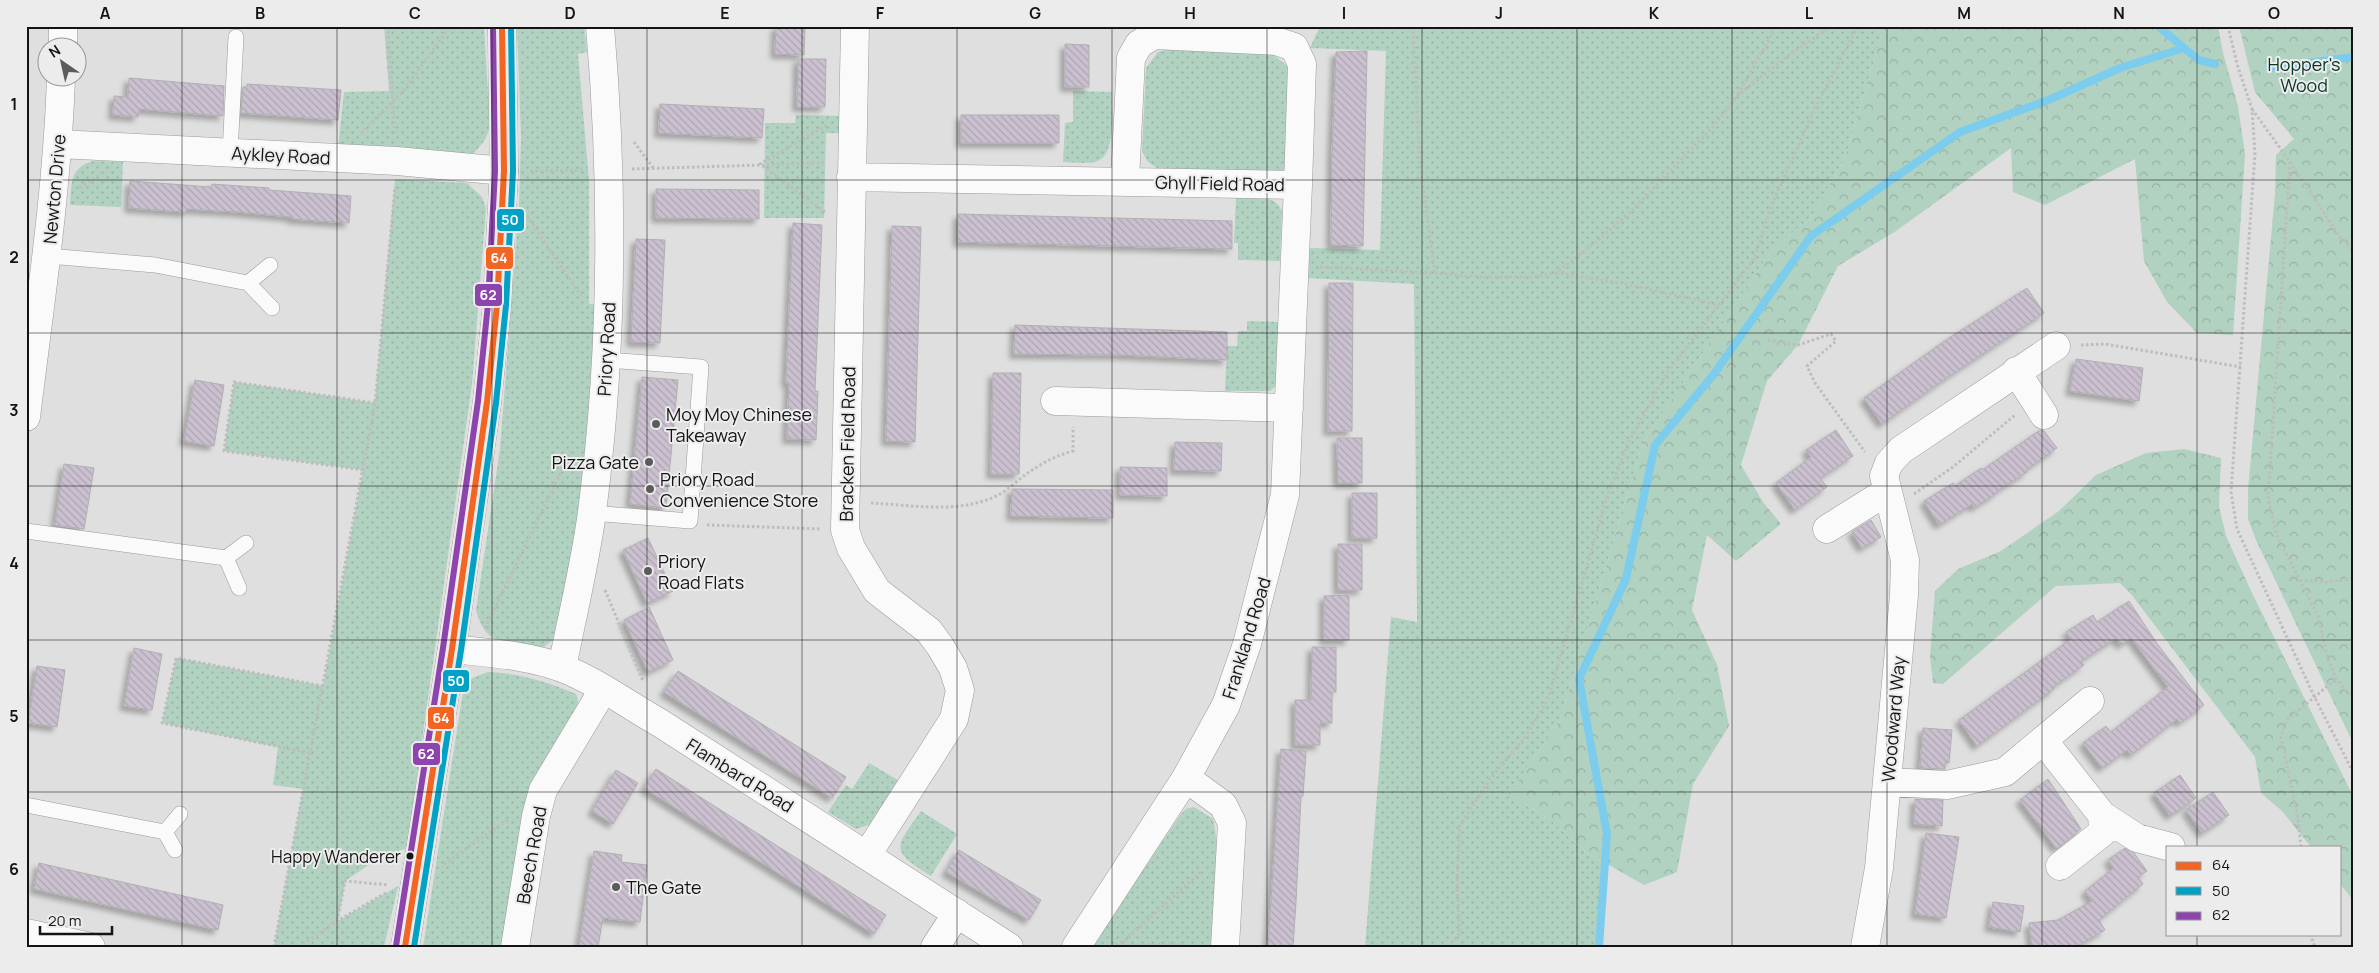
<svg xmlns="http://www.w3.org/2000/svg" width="2379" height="973" font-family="Manrope,sans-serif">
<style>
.grass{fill:url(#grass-dots)}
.forest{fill:url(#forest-crowns)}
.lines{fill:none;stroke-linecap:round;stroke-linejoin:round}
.stream{stroke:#7ccded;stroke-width:8}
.building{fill:url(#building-back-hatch);stroke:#b0b0b1;filter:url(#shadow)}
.service-casing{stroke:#9a9a9b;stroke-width:16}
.minor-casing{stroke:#9a9a9b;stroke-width:29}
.tertiary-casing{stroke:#9a9a9b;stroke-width:29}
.path{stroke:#bdbdbd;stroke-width:3;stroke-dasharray:2.5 2.5;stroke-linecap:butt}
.service{stroke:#fafafa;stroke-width:15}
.minor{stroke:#fafafa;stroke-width:28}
.tertiary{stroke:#fafafa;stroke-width:28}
.bus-1-casing{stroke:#ececed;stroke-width:10}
.bus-2-casing{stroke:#ececed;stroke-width:10}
.bus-3-casing{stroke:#ececed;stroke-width:10}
.bus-1{stroke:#f26522;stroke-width:6}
.bus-2{stroke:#01a2c5;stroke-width:6}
.bus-3{stroke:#8e44ad;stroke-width:6}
.grid{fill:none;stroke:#141414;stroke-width:1;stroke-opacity:0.55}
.poi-dot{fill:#5b5b5b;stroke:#ececed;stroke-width:2}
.bus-dot{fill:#141414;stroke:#ececed;stroke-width:2}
.labels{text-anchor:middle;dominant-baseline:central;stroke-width:4;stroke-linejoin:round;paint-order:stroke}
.bus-label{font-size:17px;fill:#141414;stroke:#ececed;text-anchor:end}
.park-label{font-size:18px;fill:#073724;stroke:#ececed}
.street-label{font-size:18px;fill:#141414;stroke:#ececed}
.poi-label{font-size:18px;fill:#141414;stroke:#ececed;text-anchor:start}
.line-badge{stroke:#ececed;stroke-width:2}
.badge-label{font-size:14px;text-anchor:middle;font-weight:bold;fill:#fff}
.neatline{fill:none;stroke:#141414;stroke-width:2}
.grid-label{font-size:16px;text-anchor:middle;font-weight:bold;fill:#141414}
</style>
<defs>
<pattern id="grass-dots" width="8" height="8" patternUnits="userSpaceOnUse" patternTransform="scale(1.25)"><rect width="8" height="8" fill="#b1d1c1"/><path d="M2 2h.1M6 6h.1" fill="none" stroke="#97b3a5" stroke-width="1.8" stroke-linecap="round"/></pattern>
<pattern id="forest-crowns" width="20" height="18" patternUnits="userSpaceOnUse" patternTransform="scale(1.25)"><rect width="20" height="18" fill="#b1d1c1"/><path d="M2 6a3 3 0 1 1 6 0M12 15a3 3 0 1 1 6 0" fill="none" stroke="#97b3a5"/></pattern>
<pattern id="building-back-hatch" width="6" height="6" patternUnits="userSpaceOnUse" patternTransform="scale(1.25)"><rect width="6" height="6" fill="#cbc0cf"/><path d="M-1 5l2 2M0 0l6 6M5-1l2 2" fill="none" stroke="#ada4b1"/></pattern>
<filter id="shadow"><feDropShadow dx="-4.5" dy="4.5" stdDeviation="2.5" flood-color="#0004"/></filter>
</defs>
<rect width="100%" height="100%" fill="#dfdfe0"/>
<path class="grass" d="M 384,26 L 484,26 L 490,127 L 485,140 L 475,152 L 456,158 L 338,148 L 344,92 L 389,91 Z
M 517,26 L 584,26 L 587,52 L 578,54 L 589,181 L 589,304 L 598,304 L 588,435 L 563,622 L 557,637 L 542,648 C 509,643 486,649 476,610 L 500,449 L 519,204 L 521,136 Z
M 1320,26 L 1884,26 L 1845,158 L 1812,216 L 1772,250 L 1643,442 L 1560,720 L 1509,794 L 1553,822 L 1586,852 L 1605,863 L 1599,947 L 1365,947 L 1391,617 L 1417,622 L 1414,284 L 1307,278 L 1309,248 L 1380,250 L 1386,51 L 1310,48 Z
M 1176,47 L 1272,54 L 1286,65 L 1295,81 L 1287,171 L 1161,171 L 1148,162 L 1142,151 L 1146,68 L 1158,52 Z
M 1073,91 L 1112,92 C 1111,110 1118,158 1094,162 C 1085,164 1073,162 1063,162 L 1065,123 L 1073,122 Z
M 796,115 L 843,116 L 843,133 L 826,133 L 824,218 L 764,218 L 765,123 L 795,123 Z
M 93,161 L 123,162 L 121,207 L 70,205 C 72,183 69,168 93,161 Z
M 395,179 L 467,183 L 482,197 L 486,208 L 472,384 L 407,848 L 376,860 L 345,881 L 338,921 L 398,886 L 384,947 L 274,947 L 303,789 L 273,785 L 278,747 L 162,723 L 176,658 L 323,686 L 363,470 L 224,451 L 234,382 L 375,403 Z
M 1236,197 C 1252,198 1276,193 1282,212 L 1280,261 L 1238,260 L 1238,243 L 1234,243 Z
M 1247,321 L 1279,322 L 1277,380 L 1276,386 L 1270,391 L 1225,391 L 1227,346 L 1237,346 L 1238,331 L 1247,331 Z
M 488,672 C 519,673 547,682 576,694 L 579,705 L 505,947 L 423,947 L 463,692 L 472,678 Z
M 869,763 L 901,782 L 872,824 L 856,829 L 828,812 L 846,785 L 852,789 Z
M 1194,807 L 1213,819 C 1222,860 1215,905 1212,947 L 1091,947 L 1181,814 L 1186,809 Z
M 921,811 L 957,834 L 931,876 C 890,850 894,849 921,811 Z"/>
<path class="forest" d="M 1884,26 L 2218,26 L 2223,53 L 2238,106 L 2245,154 L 2233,335 L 2197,333 L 2167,302 L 2144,261 L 2135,159 L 2045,205 L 2013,192 L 2011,148 L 1896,231 L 1838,266 L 1798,345 L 1767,381 L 1741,465 L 1763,502 L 1781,524 L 1736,561 L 1707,535 L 1692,610 L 1717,665 L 1729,726 L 1693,784 L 1677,872 L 1644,885 L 1586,852 L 1553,822 L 1509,794 L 1560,720 L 1643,442 L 1772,250 L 1812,216 L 1845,158 Z
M 2239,26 L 2353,26 L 2353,743 L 2256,540 L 2248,519 L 2248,490 L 2275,194 L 2276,155 L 2294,139 L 2255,92 Z
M 2184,449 L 2221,458 L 2219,506 L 2226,536 L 2252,593 L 2353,796 L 2353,900 L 2340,884 L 2340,847 L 2311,847 L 2282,811 L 2261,793 L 2255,757 L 2131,594 L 2120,583 L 2056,586 L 1943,684 L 1933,683 L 1930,656 L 1935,591 L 1958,569 L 2001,551 L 2059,511 L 2096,475 L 2146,453 Z"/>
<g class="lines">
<path class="stream" d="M 2158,26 L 2184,48
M 2270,68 L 2353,57
M 1599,947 L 1607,834 L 1579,679 L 1626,579 L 1655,445 L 1714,374 L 1811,236 L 1960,132 L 2051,99 L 2120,68 L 2184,48 L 2199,60 L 2215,64"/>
</g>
<path class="building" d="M 776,26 L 805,26 L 804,55 L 775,54 Z
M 1065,44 L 1089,45 L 1089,87 L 1065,87 Z
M 1367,51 L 1363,246 L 1331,245 L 1332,155 L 1336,52 Z
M 798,59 L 826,59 L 825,107 L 797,107 Z
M 129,78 L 224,86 L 223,116 L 139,109 L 138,117 L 113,115 L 114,96 L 128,97 Z
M 247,84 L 341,90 L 338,120 L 241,113 L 243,87 L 247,87 Z
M 660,104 L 764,109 L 762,138 L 659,133 Z
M 961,115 L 1059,115 L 1059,143 L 961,143 Z
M 130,181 L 211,187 L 212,184 L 269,188 L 269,190 L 351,196 L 349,223 L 292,219 L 292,217 L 238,212 L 187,209 L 186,212 L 129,208 Z
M 656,189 L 759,190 L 759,219 L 656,218 Z
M 958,214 L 1232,221 L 1232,249 L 958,242 Z
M 793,223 L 822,225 L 815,391 L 818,391 L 816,440 L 787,439 L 789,383 L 786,383 Z
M 892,226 L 921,227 L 915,442 L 886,441 Z
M 636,239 L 665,240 L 660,343 L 631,342 Z
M 1329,283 L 1353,283 L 1352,431 L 1328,431 Z
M 2027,288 L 2044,313 L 1942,381 L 1882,424 L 1864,398 L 1949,338 Z
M 1015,325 L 1227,332 L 1227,360 L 1123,355 L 1014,354 Z
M 2076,359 L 2143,368 L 2139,401 L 2070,391 Z
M 993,373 L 1021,373 L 1019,474 L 991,474 Z
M 642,377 L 678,380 L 666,508 L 630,504 Z
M 195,380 L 224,385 L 214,446 L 184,441 Z
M 1836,430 L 1853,456 L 1820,478 L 1827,487 L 1795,510 L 1776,483 L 1811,457 L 1806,450 Z
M 2040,430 L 2044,431 L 2057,448 L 2026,470 L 2027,472 L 1996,492 L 1997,493 L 1974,508 L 1972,504 L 1939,525 L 1924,501 L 1953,483 L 1955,486 L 1981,468 L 1982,470 Z
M 1337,438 L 1362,438 L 1362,483 L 1338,483 Z
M 1175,442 L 1222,443 L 1221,471 L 1174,470 Z
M 64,464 L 94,468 L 84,529 L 55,525 Z
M 1120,467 L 1167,468 L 1167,496 L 1120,495 Z
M 1012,489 L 1113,490 L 1113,518 L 1011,516 Z
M 1352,493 L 1377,493 L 1377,538 L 1352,538 Z
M 1871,520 L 1881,537 L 1862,548 L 1852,532 Z
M 648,538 L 673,591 L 647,603 L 623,550 Z
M 1338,544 L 1362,544 L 1362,590 L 1338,590 Z
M 1349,595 L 1349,640 L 1324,640 L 1324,596 Z
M 2129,601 L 2156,642 L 2204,705 L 2180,723 L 2177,719 L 2131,755 L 2127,750 L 2102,768 L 2083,743 L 2106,726 L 2111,732 L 2168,687 L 2131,638 L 2121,645 L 2116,638 L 2081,661 L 2084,665 L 2053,687 L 2054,689 L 1977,746 L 1959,720 L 2071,639 L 2066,632 L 2093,615 L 2097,622 Z
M 649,607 L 673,660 L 648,672 L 624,620 Z
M 1312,647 L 1336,647 L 1336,692 L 1332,692 L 1332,723 L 1320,723 L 1320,745 L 1295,745 L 1295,700 L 1311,700 Z
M 134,648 L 162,654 L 152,710 L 124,706 Z
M 37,666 L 65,670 L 57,727 L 28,723 Z
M 678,671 L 846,777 L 832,798 L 664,692 Z
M 1923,728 L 1952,730 L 1949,763 L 1945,763 L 1945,769 L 1920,768 Z
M 1281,749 L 1306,751 L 1303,796 L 1301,796 L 1296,902 L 1293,947 L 1268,947 Z
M 656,769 L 886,915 L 874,934 L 644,788 Z
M 616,770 L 638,783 L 613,824 L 592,811 Z
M 2180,775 L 2196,798 L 2170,816 L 2154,793 Z
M 2048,779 L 2081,829 L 2057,849 L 2020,800 Z
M 2213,792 L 2229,815 L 2202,833 L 2186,810 Z
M 1915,799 L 1943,800 L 1942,826 L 1914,824 Z
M 1926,833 L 1959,837 L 1946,918 L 1915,914 Z
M 2125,848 L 2134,853 L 2147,871 L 2138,877 L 2143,884 L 2099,920 L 2105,930 L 2076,947 L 2032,947 L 2029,923 L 2058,920 L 2092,901 L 2085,891 L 2114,868 L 2108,860 Z
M 959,850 L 1041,900 L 1029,920 L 946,872 Z
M 594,851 L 622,855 L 621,862 L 647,865 L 640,922 L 603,918 L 598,947 L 579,947 Z
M 39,863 L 223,905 L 218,930 L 34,889 Z
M 1993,902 L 2024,906 L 2020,932 L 1989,927 Z"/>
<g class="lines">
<defs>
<path id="service" d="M 230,153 L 236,37
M 48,256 L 155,265 L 248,283 L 272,308
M 248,283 L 270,265
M 592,513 L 690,521 L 701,367 L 607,360
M 26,531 L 226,558 L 239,588
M 226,558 L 246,543
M 26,805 L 165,832 L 175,850
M 165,832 L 180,814"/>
<path id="minor" d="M 855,26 L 845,530 L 851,548 L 877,591 L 929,631 L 940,646 L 953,668 L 960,690 L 954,719 L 867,855
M 63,48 L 63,26
M 59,144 L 397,161 L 504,171
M 851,177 L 1298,185 L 1302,64 L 1294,47 L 1276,41 L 1154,35 L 1139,44 L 1131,58 L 1125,181
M 2016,371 L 2044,415
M 1055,401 L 1289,408
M 26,417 C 40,304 57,192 61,78
M 1827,529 L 1886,492
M 452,649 C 488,653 528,655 562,668 C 596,681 628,705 660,723 L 1009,947
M 562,668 C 572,616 585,565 592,512 C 613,351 614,189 600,26
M 2043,740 L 2102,815 L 2103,832 L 2060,866
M 1186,778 L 1223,805 L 1232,823 L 1225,947
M 1888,782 L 1947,785 L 2005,772 L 2090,701
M 2102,815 L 2137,838 L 2171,847
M 26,933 L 91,947
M 515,947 L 536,816 L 543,790 L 603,690
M 935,947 L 957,913
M 1076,947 L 1186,778 L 1226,705 L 1247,644 L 1285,495 L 1298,185
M 1865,947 L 1879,868 L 1904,595 L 1905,560 L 1884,476 L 1889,463 L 1901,450 L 2056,346"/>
<path id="tertiary" d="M 405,947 L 452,649 L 487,402 L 497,305 L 504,171 L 502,26"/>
</defs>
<use href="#service" class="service-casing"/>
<use href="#minor" class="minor-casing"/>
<use href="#tertiary" class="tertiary-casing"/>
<path class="path" d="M 388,26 L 395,135
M 1413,26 L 1420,166 L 1435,273
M 2228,26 L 2237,64 L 2252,109 L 2255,154 L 2231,492 L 2237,529 L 2314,696 L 2353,772
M 1738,94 L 1770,38 L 1775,26
M 2252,109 L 2290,162 L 2340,237 L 2353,251
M 361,133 L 405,89 L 450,26
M 634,142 L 654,169
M 2290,162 L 2268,499 L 2277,535 L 2318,616 L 2327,656 L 2336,679 L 2353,698
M 632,169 L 826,163
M 530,171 L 584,170
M 80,188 L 103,172
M 825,212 L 760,164 L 827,125
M 527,216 L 581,296
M 1320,267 L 1435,273 L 1479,277 L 1531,277 L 1555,273 L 1595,243 L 1631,211 L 1712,128 L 1736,97 L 1790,54 L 1832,26
M 1556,273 L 1621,283 L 1719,305
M 1768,340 L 1798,345 L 1831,334 L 1836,341 L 1807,366 L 1815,383 L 1865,452
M 2081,345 L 2105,344 L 2241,367
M 363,470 L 224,451 L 234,382 L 375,403
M 1914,494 L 1953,467 L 2015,415
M 871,503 C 912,505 962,515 1000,494 C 1009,489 1017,481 1025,475 C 1040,464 1055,456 1073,451 L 1073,427
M 707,525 L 821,529
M 2300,580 L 2327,582 L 2353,578
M 605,590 L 643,681
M 485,628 L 571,451
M 310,753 L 162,723 L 176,658 L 323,686
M 2301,847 L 2298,819 L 2281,737 L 2287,720 L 2336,679
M 444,864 L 509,819
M 337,921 L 345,881 L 389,885
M 2310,934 L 2315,947
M 1118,946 L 1170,944 L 1194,947
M 274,947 L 375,403 L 395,187
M 299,947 L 337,921 L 387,892
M 1111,947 L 1125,940 L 1202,871
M 1448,947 L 1460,933 L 1457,885 L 1460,825 L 1490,779 L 1523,740 L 1548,699 L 1607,497 L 1629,441 L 1667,373 L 1754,259 L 1772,204 L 1817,104 L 1858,26"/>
<use href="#service" class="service"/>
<use href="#minor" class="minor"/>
<use href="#tertiary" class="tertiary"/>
<defs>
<path id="bus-1" d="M 405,947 L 452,649 L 487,402 L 497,305 L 504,171 L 502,26"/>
<path id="bus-2" d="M 414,947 L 461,650 L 496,403 L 506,305 L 513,171 L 511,26"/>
<path id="bus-3" d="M 396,946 L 443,648 L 478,401 L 488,304 L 495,171 L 493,26"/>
</defs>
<use href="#bus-1" class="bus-1-casing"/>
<use href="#bus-2" class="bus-2-casing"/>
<use href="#bus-3" class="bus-3-casing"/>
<use href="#bus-1" class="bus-1"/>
<use href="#bus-2" class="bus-2"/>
<use href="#bus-3" class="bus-3"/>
</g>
<path class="grid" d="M 182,26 L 182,947M 337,26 L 337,947M 492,26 L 492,947M 647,26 L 647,947M 802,26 L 802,947M 957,26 L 957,947M 1112,26 L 1112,947M 1267,26 L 1267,947M 1422,26 L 1422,947M 1577,26 L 1577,947M 1732,26 L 1732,947M 1887,26 L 1887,947M 2042,26 L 2042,947M 2197,26 L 2197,847M 26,180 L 2353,180M 26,333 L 2353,333M 26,486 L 2353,486M 26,640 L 2353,640M 26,792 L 2353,792M 2197,934 L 2197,947"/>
<g class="poi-dot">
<circle cx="656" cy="424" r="5"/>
<circle cx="649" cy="462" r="5"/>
<circle cx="650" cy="489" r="5"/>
<circle cx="648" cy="571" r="5"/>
<circle cx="616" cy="887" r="5"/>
</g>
<circle class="bus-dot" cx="410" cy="856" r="4.5"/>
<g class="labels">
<g class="bus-label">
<text x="401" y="856">Happy Wanderer</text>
</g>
<g class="park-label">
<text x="2304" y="64">Hopper's<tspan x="2304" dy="21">Wood</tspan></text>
</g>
<g class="street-label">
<text transform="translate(281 155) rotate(3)">Aykley Road</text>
<text transform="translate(1220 183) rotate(1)">Ghyll Field Road</text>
<text transform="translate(54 189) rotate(-85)">Newton Drive</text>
<text transform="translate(606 349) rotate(-87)">Priory Road</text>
<text transform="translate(847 444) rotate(-89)">Bracken Field Road</text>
<text transform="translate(1246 638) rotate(-73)">Frankland Road</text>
<text transform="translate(1893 719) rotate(-85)">Woodward Way</text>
<text transform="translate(740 775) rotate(32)">Flambard Road</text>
<text transform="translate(531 855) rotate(-80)">Beech Road</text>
</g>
<g class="poi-label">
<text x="666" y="414">Moy Moy Chinese<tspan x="666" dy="21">Takeaway</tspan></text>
<text x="639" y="462" text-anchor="end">Pizza Gate</text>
<text x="660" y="479">Priory Road<tspan x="660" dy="21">Convenience Store</tspan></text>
<text x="658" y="561">Priory<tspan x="658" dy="21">Road Flats</tspan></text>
<text x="626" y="887">The Gate</text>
</g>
</g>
<g class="line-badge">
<rect x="496" y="208" width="29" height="24" rx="5" fill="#01a2c5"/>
<rect x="485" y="246" width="29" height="24" rx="5" fill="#f26522"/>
<rect x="474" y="283" width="29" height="24" rx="5" fill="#8e44ad"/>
<rect x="442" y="669" width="28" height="24" rx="5" fill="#01a2c5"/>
<rect x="427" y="706" width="28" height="24" rx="5" fill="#f26522"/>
<rect x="412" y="742" width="29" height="24" rx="5" fill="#8e44ad"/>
</g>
<g class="badge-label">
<text x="510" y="225">50</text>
<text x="499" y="263">64</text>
<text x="488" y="300">62</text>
<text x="456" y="686">50</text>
<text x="441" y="723">64</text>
<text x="426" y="759">62</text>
</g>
<rect width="2379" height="973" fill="none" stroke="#ececed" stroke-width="55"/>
<rect x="2166" y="846" width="175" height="90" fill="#ececed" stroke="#969696"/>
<rect x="2176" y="862" width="25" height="8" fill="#f26522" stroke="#969696"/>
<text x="2212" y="870" font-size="15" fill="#141414">64</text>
<rect x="2176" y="887" width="25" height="8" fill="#01a2c5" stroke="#969696"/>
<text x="2212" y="896" font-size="15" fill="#141414">50</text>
<rect x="2176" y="912" width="25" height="8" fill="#8e44ad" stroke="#969696"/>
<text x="2212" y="920" font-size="15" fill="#141414">62</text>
<g transform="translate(62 62) rotate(326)"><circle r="24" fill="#ececed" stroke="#969696"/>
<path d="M0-4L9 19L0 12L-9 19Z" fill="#5b5b5b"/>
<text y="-8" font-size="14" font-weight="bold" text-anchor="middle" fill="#141414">N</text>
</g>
<path d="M40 926v8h72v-8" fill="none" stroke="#141414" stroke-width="2.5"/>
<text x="48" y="926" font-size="15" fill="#141414" stroke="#ececed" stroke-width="4" paint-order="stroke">20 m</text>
<rect x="28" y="28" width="2324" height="918" class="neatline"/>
<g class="grid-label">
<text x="105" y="19">A</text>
<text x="260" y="19">B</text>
<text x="415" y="19">C</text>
<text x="570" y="19">D</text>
<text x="725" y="19">E</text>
<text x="880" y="19">F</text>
<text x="1035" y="19">G</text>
<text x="1190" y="19">H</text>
<text x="1344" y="19">I</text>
<text x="1499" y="19">J</text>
<text x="1654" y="19">K</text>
<text x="1809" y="19">L</text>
<text x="1964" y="19">M</text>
<text x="2119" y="19">N</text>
<text x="2274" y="19">O</text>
<text x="14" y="110">1</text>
<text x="14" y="263">2</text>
<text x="14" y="416">3</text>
<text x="14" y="569">4</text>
<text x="14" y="722">5</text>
<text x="14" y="875">6</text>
</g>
</svg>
